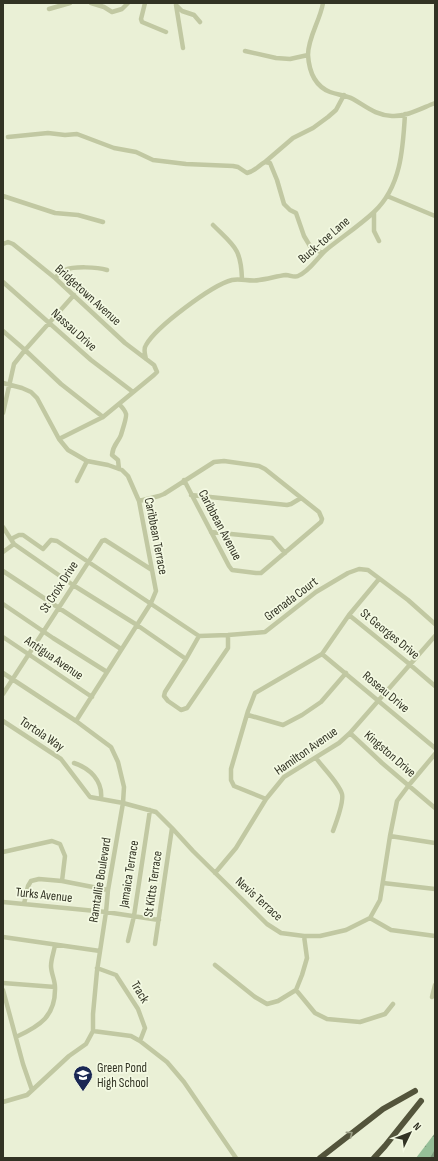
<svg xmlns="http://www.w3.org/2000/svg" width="438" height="1161" font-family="'Sofia Sans Condensed',sans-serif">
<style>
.forest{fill:url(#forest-firs)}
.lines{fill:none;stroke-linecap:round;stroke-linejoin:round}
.minor{stroke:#c1c8a2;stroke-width:4.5}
.highway{stroke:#53543b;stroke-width:6}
.oneway{stroke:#9b9e86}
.labels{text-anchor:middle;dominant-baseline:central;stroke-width:3.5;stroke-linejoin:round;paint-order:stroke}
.street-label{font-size:13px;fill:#323324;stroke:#f3f9e2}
.poi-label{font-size:13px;fill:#323324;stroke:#f3f9e2;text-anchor:start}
</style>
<defs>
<pattern id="forest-firs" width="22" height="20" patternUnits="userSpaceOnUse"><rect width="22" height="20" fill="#96bf98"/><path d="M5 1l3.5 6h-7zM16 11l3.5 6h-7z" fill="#7b9c7c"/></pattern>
</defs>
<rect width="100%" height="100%" fill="#eaf0d6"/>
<path class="forest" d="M 435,1133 L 435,1158 L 416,1158 Z"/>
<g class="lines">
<path class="minor" d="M 91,3 L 104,7 L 112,12 L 122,9 L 128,3
M 145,3 L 141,19 L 142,22 L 166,32
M 323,3 C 320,21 308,37 308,55 C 309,71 315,86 330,92 C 338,95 346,95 353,99 C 367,107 375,115 392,116 C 406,117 422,108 435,103
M 176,5 L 183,48
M 177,6 L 182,11 L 194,15 L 200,22
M 49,9 L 70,3
M 245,51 L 276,58 L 290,59 L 308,55
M 8,137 L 48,133 L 65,135 L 77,134 L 114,148 L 136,152 L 153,160 L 186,164 L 233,166 L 238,167 L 247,173 C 255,171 258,166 265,162 L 270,163 L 277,180 L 284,204 L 290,210 L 296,213 L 304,236 L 310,246 L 322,253
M 265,162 L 293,138 L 313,128 L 328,117 L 336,110 L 344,95
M 3,196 L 55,213 L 78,215 L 103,222
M 387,196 L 435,216
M 374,212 L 374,231 L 379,241
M 213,225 C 234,246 241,248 242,279
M 3,244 L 8,242 L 13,244 L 55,278 L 125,343 L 154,365 L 157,372 L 154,375 L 103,417 L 59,439
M 55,278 C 58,275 61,272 65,270 C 74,266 97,267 107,270
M 3,282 L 91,360 L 133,392
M 3,331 L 25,350 L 61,384 L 103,417
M 146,359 C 145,355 143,349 146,345 C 156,327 212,285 232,280 C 241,278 250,282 259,280 C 268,279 277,276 286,275 C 290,275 294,278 298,276 C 309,272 317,258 326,250 C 342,237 359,226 374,212 C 401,187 403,149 405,114
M 3,383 L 22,388 L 31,392 L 37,398 L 59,439 L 68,450 L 87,461 L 108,465 L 122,470 L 128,476 L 139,501 L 156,591 L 151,603 L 137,625 L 76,721
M 3,413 L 14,364 L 25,350 L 74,295
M 119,469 L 118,460 L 112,455 C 113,444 118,443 121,435 C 122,431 127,417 126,414 C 125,410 122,407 119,404
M 77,481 L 87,461
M 191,495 L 287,505 L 291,504 L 301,498
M 139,501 L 159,496 L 164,494 L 214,462 L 224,461 L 259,466 L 265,469 L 319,512 L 322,519 L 321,522 L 261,573 L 256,573 L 232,570 L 229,566 L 184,480
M 3,527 L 14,544 L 73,585 L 137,625 L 186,659 L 165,692 L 164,696 L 168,701 L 181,710 L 187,708 L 228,648 L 228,635
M 211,532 L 272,538 L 285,553
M 11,539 L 19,535 L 23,535 L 43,549 L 51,540 L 57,541 L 199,636 L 228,635 L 265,632 L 316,592 L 348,573 L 359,569 L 368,570 L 408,600 L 435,624
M 3,552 L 14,544
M 3,571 L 121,649
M 3,604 L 53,638 L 107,672
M 349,615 L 407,662 L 435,686
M 3,637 L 92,697
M 322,654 L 435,748
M 186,659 L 199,636
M 3,673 L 76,721 L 111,747 L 118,762 L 124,787 L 123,803 L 108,890 L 106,912 L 97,971 L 93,1014 L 93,1031 L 86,1044 L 69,1056 L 27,1095 L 3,1102
M 3,694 L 102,541 L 105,540 L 152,570
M 248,715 L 283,725 L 302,715 L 321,702 L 346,673
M 3,721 L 61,759 L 90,797 L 123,803 L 156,812 L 172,828 L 193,851 L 267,924 L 281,933 L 304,936 L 320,936 L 346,930 L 370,918 L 380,900 L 390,836 L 397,801 L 409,785 L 435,754
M 350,733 L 382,763 L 435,808
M 316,758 C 323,768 339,783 342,794 C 344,802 336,823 333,831
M 74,763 C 90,768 103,781 101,799
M 266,799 L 234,786 L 231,780 L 231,769 L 248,711 L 255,693 L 322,654 L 349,615 L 379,579
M 390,836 L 435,843
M 3,852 L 52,841 L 60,844 L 65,856 L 62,881 L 108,890
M 215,873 L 236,848 L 266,799 L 284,777 L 339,743 L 350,733 L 435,636
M 383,883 L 435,889
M 3,902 L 106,912 L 159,920
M 24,904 L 28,886 L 31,881 L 39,879 L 62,881
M 370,918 L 391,930 L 435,936
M 3,937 L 100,951
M 128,941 L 134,916 L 150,810
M 155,944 L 172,828
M 215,965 L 255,997 L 267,1004 L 278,1001 L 296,990 L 302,975 L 307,958 L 304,936
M 97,968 L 116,975 L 138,1009 L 145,1028 L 140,1041
M 3,983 L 55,987
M 3,990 L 23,1064 L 32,1090
M 296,990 L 315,1013 L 327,1019 L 360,1022 L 385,1014 L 393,1004
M 432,997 L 435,985
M 93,1031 L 131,1036 L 140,1041 L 167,1062 L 184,1082 L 236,1158
M 16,1037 C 40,1026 56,1016 55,987 C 55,980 51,973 51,966 C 51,959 54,952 55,945"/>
<path class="highway" d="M 320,1158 L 383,1109 L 415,1091
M 374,1158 L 385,1146 L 421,1101"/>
</g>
<defs><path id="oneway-chevron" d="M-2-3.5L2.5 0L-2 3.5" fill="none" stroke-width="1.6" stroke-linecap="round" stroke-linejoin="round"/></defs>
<use class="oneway" href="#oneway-chevron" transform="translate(350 1134) rotate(-37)"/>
<defs>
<symbol id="school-pin" viewBox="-11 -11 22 30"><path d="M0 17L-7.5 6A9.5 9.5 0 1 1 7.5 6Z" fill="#1a2754" stroke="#f3f9e2"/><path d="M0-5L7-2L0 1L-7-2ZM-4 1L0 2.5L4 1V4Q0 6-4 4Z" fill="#fff"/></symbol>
</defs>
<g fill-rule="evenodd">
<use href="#school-pin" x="72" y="1064" width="22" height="30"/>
</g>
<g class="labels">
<g class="street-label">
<text transform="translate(324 240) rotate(-41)">Buck-toe Lane</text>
<text transform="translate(88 295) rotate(42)">Bridgetown Avenue</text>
<text transform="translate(74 330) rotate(42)">Nassau Drive</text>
<text transform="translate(220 525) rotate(62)">Caribbean Avenue</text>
<text transform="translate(156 536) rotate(79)">Caribbean Terrace</text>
<text transform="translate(59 587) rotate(-57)">St Croix Drive</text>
<text transform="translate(291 599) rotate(-37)">Grenada Court</text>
<text transform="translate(390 634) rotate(39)">St Georges Drive</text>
<text transform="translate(54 658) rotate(34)">Antigua Avenue</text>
<text transform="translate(386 692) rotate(40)">Roseau Drive</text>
<text transform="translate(42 734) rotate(34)">Tortola Way</text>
<text transform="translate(306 751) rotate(-35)">Hamilton Avenue</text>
<text transform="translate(390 754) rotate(41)">Kingston Drive</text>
<text transform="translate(129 874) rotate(-81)">Jamaica Terrace</text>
<text transform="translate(100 880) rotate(-81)">Ramtallie Boulevard</text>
<text transform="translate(153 884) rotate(-82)">St Kitts Terrace</text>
<text transform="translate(44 895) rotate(6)">Turks Avenue</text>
<text transform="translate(259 899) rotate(42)">Nevis Terrace</text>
<text transform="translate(140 992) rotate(59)">Track</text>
</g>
<g class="poi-label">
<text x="97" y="1068">Green Pond<tspan x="97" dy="15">High School</tspan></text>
</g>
</g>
<rect width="438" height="1161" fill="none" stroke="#323324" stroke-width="8"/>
<g transform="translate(410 1133) rotate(47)" stroke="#f3f9e2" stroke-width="3" paint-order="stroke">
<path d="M0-3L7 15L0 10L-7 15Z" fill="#323324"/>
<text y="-6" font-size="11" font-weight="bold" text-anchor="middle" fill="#323324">N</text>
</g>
</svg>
